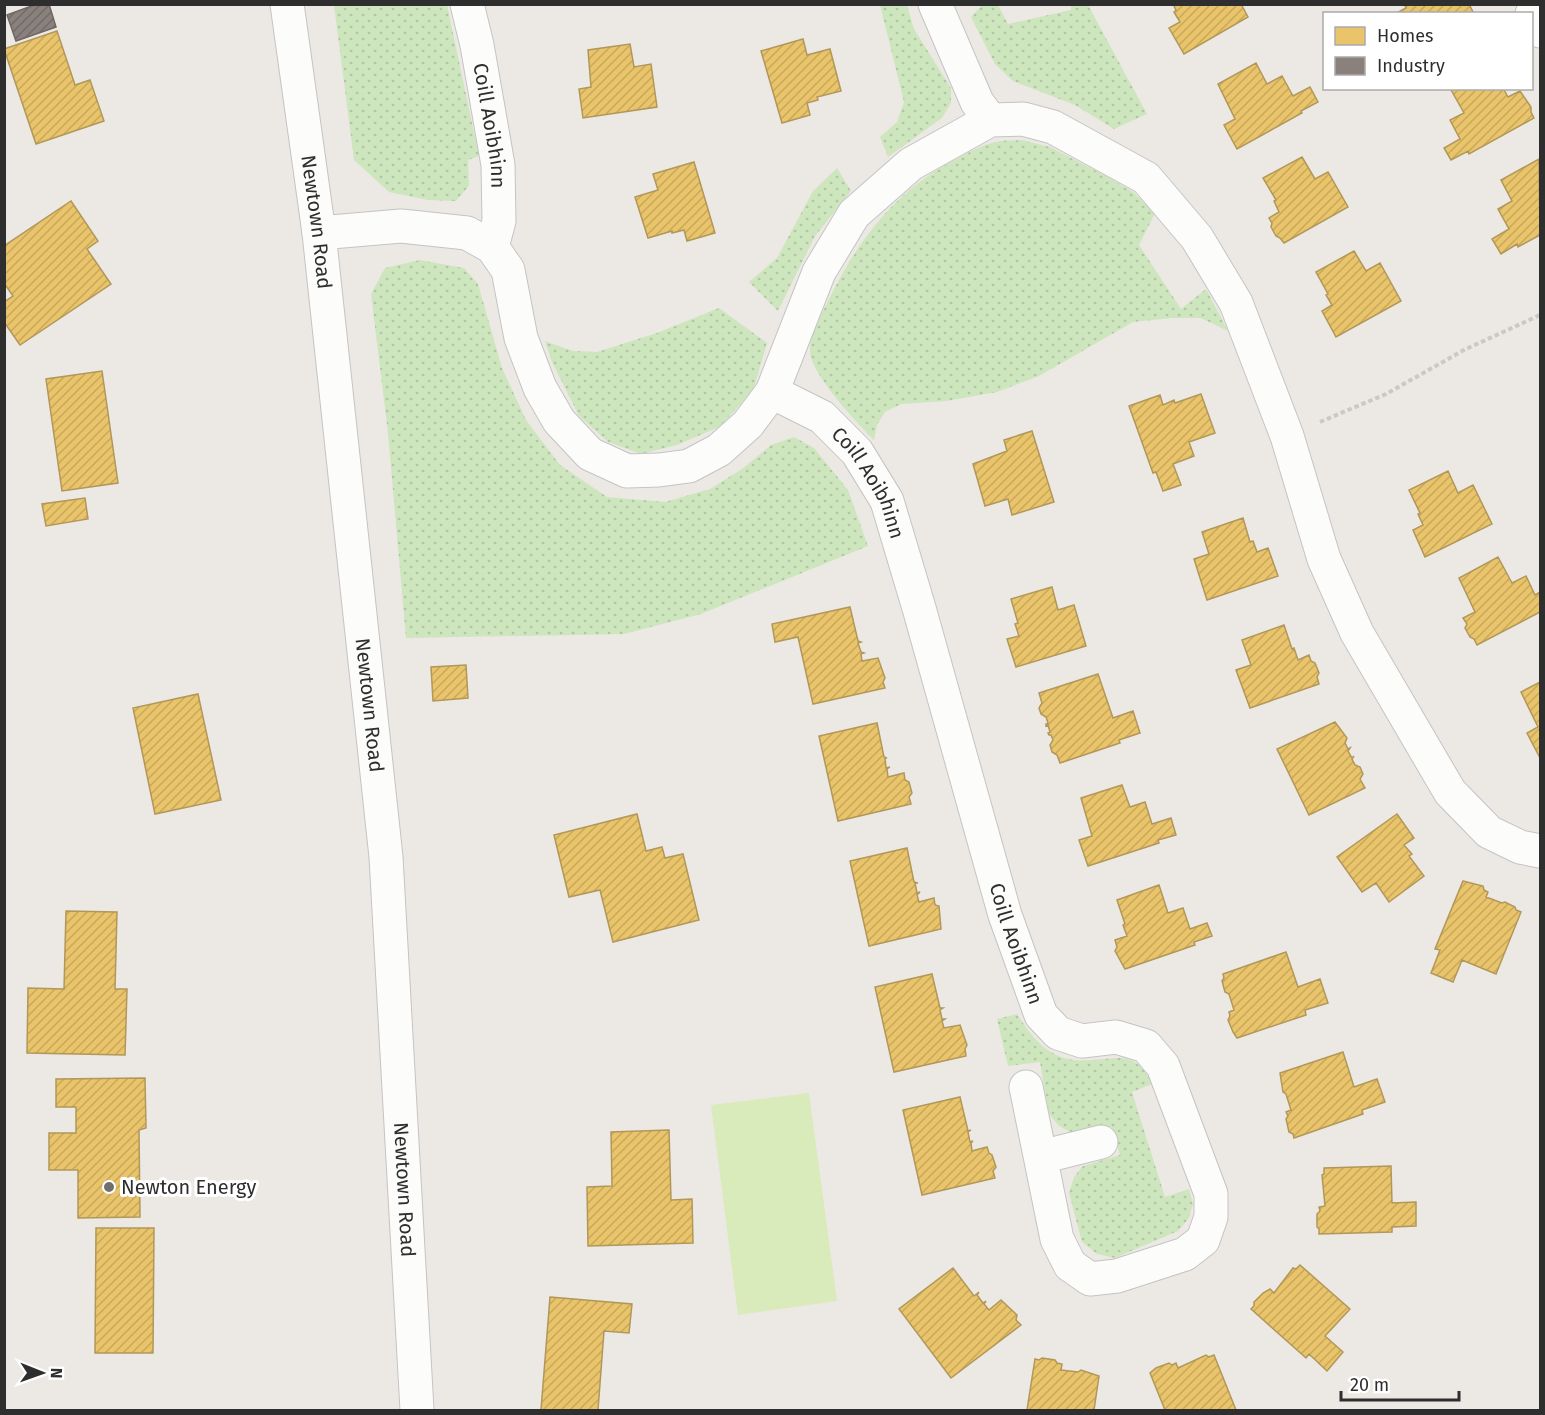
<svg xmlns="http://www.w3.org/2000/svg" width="1545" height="1415" font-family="'Fira Sans',sans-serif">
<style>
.green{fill:url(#green-dots)}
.pitch{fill:#d9eabb}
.homes{fill:url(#homes-hatch);stroke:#b19758;stroke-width:1.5}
.industry{fill:url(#industry-hatch);stroke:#6e6865;stroke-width:1.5}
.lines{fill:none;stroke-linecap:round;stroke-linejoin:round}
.street-casing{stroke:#c5c4c5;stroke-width:35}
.secondary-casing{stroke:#c5c4c5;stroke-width:35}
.path{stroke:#c9c9c8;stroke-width:4;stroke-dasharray:4.5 3;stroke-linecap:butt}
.street{stroke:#fcfcfb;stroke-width:33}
.secondary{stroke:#fcfcfb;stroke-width:33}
.poi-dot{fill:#706f6e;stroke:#fff;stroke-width:2}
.labels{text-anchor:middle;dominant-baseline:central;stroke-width:6;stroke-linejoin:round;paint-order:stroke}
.street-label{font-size:20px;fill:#2e2e2e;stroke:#fff}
.poi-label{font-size:20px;fill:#2e2e2e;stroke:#fff;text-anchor:start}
</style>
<defs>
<pattern id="green-dots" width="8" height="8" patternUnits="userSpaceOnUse" patternTransform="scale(1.5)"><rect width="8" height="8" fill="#cee6be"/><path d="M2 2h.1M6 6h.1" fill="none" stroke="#b1c6a4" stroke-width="1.8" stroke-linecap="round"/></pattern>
<pattern id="homes-hatch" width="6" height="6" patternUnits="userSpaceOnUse" patternTransform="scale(1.5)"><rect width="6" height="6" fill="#e9c46a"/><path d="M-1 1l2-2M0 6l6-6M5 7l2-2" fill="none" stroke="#c8a95c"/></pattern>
<pattern id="industry-hatch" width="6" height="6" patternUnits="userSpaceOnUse" patternTransform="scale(1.5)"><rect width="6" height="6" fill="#8a817c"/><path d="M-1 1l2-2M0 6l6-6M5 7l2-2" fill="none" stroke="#716a66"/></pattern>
</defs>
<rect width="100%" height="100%" fill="#ece8e4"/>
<path class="green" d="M 334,5 L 447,5 L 479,156 L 468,160 L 469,186 L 456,201 L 428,200 L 389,192 L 354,160 Z
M 880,5 L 907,5 L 914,29 L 951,88 L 951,103 L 942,118 L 888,157 L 880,137 L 897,122 L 904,102 Z
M 982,5 L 998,5 L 1008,24 L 1071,10 L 1071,5 L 1088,5 L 1147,114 L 1114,129 L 1075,105 L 1013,81 L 995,64 L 971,17 Z
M 1022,140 L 1050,147 L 1106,176 L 1133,192 L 1155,213 L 1139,245 L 1181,309 L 1206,289 L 1228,331 L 1201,318 L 1172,318 L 1133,322 L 1039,376 L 997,392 L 946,401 L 901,404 L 885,412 L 877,425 L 874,440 C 858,424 811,374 810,352 C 809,335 823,312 830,297 C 858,241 894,193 949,163 C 964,155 979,146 995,142 C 1003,140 1013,141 1022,140 Z
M 837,168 L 851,191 L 815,236 L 778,311 L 749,282 L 777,258 L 813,191 Z
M 420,260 L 464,268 L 478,284 L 502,368 L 526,420 L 560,465 L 607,497 L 665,502 L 710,489 L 742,469 L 771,445 L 794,437 L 814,448 L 848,490 L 868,546 L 701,614 L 624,634 L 406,638 L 388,433 L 371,294 L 385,268 Z
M 719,308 L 767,343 L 753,391 L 719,427 L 677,445 L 641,454 L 608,442 L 579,416 L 552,362 L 545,341 L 573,351 L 597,352 L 657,333 Z
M 1017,1014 C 1031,1036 1047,1057 1074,1060 C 1110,1064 1133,1043 1152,1084 L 1132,1092 L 1165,1197 L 1189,1189 L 1193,1204 L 1189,1218 L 1178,1231 L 1115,1258 L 1097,1254 L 1082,1242 L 1069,1193 L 1074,1177 L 1083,1166 L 1120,1155 L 1112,1127 L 1074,1134 L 1059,1126 L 1049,1114 L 1040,1062 L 1008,1066 L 997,1019 Z"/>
<path class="pitch" d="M 809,1093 L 837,1301 L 738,1315 L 711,1105 Z"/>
<path class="homes" d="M 1173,4 L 1241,4 L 1248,17 L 1184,54 L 1169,28 L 1180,22 L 1174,12 L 1176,10 Z
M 1404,4 L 1469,4 L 1474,14 L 1395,14 L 1406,8 Z
M 57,31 L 75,85 L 90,80 L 104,121 L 36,144 L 4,49 Z
M 803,39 L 807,55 L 830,49 L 841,91 L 817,97 L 818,100 L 807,103 L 810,115 L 782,123 L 761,51 Z
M 630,44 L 634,67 L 651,64 L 657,107 L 583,118 L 579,89 L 591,87 L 588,50 Z
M 1256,63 L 1267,84 L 1282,76 L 1293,96 L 1310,87 L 1318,102 L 1301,111 L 1302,113 L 1237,149 L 1224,125 L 1235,119 L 1218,84 Z
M 1450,88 L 1503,88 L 1508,97 L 1520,91 L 1531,107 L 1531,112 L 1534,118 L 1469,154 L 1468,151 L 1451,160 L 1444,148 L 1460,139 L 1450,120 L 1464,113 Z
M 1302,157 L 1315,179 L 1328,172 L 1348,207 L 1284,243 L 1280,238 L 1276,236 L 1271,227 L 1272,223 L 1269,218 L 1279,212 L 1274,201 L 1276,200 L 1263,178 Z
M 1539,159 L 1540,235 L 1518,247 L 1517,244 L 1501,254 L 1492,239 L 1509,229 L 1498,209 L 1512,201 L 1501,180 Z
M 694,162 L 715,233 L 687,241 L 684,230 L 672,233 L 672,231 L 648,238 L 635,197 L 658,190 L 653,174 Z
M 71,201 L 98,241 L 87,249 L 111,284 L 20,345 L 4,322 L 4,302 L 13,296 L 4,283 L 4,246 Z
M 1354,251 L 1366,271 L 1380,263 L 1401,301 L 1336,337 L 1322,311 L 1332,305 L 1326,295 L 1328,294 L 1316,272 Z
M 102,371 L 118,483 L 62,491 L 46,379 Z
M 1201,394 L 1215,433 L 1189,442 L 1194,456 L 1173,464 L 1181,485 L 1163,491 L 1156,472 L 1153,473 L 1129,406 L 1160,395 L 1163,405 L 1174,400 L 1175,403 Z
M 1032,431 L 1054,502 L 1012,515 L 1008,499 L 985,506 L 973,464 L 1007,451 L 1004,440 Z
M 1448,471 L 1458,493 L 1473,485 L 1492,524 L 1425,557 L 1413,530 L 1423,525 L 1418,514 L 1420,513 L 1409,490 Z
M 85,498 L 88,519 L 46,526 L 42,504 Z
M 1243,518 L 1250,542 L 1253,541 L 1257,552 L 1268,548 L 1278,576 L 1207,600 L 1194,559 L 1209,554 L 1202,532 Z
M 1498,557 L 1512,583 L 1526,576 L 1535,595 L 1540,592 L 1540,612 L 1477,645 L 1474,639 L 1470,637 L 1465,628 L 1467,624 L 1463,618 L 1475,612 L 1459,578 Z
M 1052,587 L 1058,610 L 1074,605 L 1086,646 L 1016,667 L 1007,639 L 1019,636 L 1015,624 L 1018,623 L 1011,599 Z
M 850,607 L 858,641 L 861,642 L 858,643 L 861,652 L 864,653 L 861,654 L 862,661 L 878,658 L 885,678 L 883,682 L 885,688 L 813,704 L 798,637 L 775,642 L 772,624 Z
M 1284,625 L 1292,649 L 1294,648 L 1298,660 L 1309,655 L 1311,661 L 1315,663 L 1319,673 L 1317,677 L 1319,684 L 1250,708 L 1236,670 L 1251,665 L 1242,640 Z
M 466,665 L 468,698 L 433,701 L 431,667 Z
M 1098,674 L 1113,718 L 1133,711 L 1140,733 L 1119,740 L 1120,743 L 1060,763 L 1057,755 L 1052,752 L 1050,745 L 1053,740 L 1051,735 L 1049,735 L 1048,733 L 1050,732 L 1048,725 L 1046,726 L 1046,724 L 1048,723 L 1046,717 L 1041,714 L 1039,708 L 1042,703 L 1039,693 Z
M 1540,682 L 1540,758 L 1527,733 L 1538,727 L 1521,692 Z
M 198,694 L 221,800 L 155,814 L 133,708 Z
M 1335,722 L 1347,738 L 1345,743 L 1348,749 L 1350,748 L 1348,751 L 1352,758 L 1354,756 L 1352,759 L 1355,765 L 1360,767 L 1363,774 L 1360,779 L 1365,788 L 1309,815 L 1277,749 Z
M 877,723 L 884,757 L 887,758 L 885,758 L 886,768 L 890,767 L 887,769 L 888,777 L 904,773 L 905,780 L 909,782 L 912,793 L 909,797 L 911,804 L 838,821 L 819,736 Z
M 1122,785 L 1130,807 L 1145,802 L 1152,824 L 1171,818 L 1176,835 L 1158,840 L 1159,843 L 1088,866 L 1079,840 L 1092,836 L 1081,798 Z
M 637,814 L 646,851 L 662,847 L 665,858 L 683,854 L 699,920 L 613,942 L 600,890 L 569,897 L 554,835 Z
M 1397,814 L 1414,838 L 1404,845 L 1412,854 L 1409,856 L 1424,876 L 1389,902 L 1376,883 L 1362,892 L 1337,857 Z
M 907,848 L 914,882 L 918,883 L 915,883 L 917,893 L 920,892 L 917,895 L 919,902 L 934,898 L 935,905 L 939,906 L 941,929 L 869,946 L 850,861 Z
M 1463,881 L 1483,886 L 1484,890 L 1488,892 L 1486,897 L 1502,903 L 1505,902 L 1515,907 L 1516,910 L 1521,912 L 1496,974 L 1462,960 L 1453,982 L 1431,973 L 1440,950 L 1435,949 Z
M 1159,885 L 1168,913 L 1183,908 L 1190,929 L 1207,923 L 1212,936 L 1194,942 L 1195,945 L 1125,969 L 1115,951 L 1117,947 L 1115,940 L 1127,936 L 1123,925 L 1125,924 L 1117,900 Z
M 66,911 L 117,912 L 115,989 L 127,989 L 125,1055 L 27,1053 L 28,988 L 64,989 Z
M 1286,952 L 1298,987 L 1320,979 L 1328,1003 L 1305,1010 L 1306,1015 L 1237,1038 L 1233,1032 L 1228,1020 L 1230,1016 L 1229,1012 L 1234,1010 L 1229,994 L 1225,992 L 1222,981 L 1224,978 L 1223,974 Z
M 932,974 L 940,1008 L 943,1008 L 940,1010 L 942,1019 L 945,1019 L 942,1021 L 944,1028 L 960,1025 L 967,1045 L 965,1049 L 966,1056 L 894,1072 L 875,987 Z
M 1343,1052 L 1354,1087 L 1377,1079 L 1385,1102 L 1362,1110 L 1363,1114 L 1294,1138 L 1293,1134 L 1289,1132 L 1286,1119 L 1288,1116 L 1286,1112 L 1291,1110 L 1286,1094 L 1283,1092 L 1280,1073 Z
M 145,1078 L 146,1128 L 139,1130 L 140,1217 L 78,1218 L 78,1170 L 49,1170 L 49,1133 L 76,1133 L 76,1107 L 56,1107 L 56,1079 Z
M 960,1097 L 968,1131 L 971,1130 L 968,1132 L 970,1142 L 973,1141 L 971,1143 L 972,1151 L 987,1147 L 989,1153 L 992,1155 L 996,1167 L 993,1171 L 995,1178 L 922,1195 L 903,1110 Z
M 669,1130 L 671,1200 L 692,1199 L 693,1243 L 588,1246 L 587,1187 L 612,1186 L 611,1132 Z
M 1391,1166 L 1392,1203 L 1416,1202 L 1416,1226 L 1392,1227 L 1392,1232 L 1319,1234 L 1319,1229 L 1317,1227 L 1317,1214 L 1320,1211 L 1319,1207 L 1325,1206 L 1322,1175 L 1324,1174 L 1324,1168 Z
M 96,1228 L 154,1228 L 153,1353 L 95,1353 Z
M 1300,1265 L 1350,1309 L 1325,1336 L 1343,1352 L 1327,1371 L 1309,1354 L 1306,1358 L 1251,1309 L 1254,1306 L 1254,1302 L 1263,1293 L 1270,1289 L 1274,1293 L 1293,1268 L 1296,1269 Z
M 953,1268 L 974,1296 L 979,1292 L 977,1295 L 983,1303 L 986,1301 L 984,1304 L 989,1310 L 1001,1300 L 1017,1315 L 1016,1320 L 1021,1325 L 951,1378 L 899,1309 Z
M 550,1297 L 632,1304 L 629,1333 L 604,1331 L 598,1410 L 541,1410 Z
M 1206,1355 L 1209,1357 L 1214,1355 L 1236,1410 L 1165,1410 L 1150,1373 L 1156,1368 L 1169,1363 L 1172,1365 L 1176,1363 L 1178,1368 Z
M 1042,1358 L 1055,1360 L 1057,1363 L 1062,1364 L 1061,1370 L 1078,1372 L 1081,1370 L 1099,1376 L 1094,1410 L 1027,1410 L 1035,1359 L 1039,1360 Z"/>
<path class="industry" d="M 37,4 L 49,4 L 56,27 L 16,41 L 7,15 Z"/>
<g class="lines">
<defs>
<g id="street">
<path id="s1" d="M 467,4 L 477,45 L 498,165 L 499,221 L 492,247"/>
<path d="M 935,4 L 977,102 L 990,120"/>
<path d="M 1532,14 L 1540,31"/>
<path d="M 319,233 L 401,226 L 467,233 L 492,247 L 508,270 L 521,338 L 540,388 L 559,421 L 590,454 L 627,471 L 659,470 L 689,466 L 719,450 L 748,424 L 772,392 L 819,272 L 854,214 L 911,164 L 990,120 L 1023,119 L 1053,127 L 1146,178 L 1197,238 L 1236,303 L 1287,436 L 1324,559 L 1357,633 L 1450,792 L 1489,832 L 1520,847 L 1540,851"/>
<path id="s2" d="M 772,392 L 822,417 L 857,452 L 887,501 L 919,608 L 1005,915 L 1041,1015 L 1058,1033 L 1082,1041 L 1116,1037 L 1146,1046 L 1163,1066 L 1211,1194 L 1211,1217 L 1203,1240 L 1185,1254 L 1117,1276 L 1090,1279 L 1070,1265 L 1057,1239 L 1026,1087"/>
<path d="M 1041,1157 L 1101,1142"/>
</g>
<g id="secondary">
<path id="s3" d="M 287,4 L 319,233 L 386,857 L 417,1410"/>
</g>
</defs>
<use href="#street" class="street-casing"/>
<use href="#secondary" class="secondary-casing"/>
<path class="path" d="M 1320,422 L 1386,394 L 1464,350 L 1540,315"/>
<use href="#street" class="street"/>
<use href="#secondary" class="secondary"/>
</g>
<circle class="poi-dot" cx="109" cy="1187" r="6"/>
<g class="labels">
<g class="street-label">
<text stroke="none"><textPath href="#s1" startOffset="124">Coill Aoibhinn</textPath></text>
<text stroke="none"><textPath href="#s3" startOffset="220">Newtown Road</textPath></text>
<text stroke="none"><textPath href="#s2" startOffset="138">Coill Aoibhinn</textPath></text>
<text stroke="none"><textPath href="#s3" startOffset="706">Newtown Road</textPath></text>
<text stroke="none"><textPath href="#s2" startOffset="624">Coill Aoibhinn</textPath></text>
<text stroke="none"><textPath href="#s3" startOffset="1192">Newtown Road</textPath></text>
</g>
<g class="poi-label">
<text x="121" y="1187">Newton Energy</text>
</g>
</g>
<rect width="1545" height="1415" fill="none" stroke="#2e2e2e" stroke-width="12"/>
<rect x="1323" y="12" width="210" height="78" fill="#ffffff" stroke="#ababab" stroke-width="1.5"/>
<rect x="1335" y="27" width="30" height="18" fill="#e9c46a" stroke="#ababab" stroke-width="1.5"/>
<text x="1377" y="42" font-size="18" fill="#2e2e2e">Homes</text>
<rect x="1335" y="57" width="30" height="18" fill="#8a817c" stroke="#ababab" stroke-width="1.5"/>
<text x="1377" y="72" font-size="18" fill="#2e2e2e">Industry</text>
<g transform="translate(42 1373) rotate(91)" stroke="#ffffff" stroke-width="4.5" paint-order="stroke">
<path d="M0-4.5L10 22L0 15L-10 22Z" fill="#2e2e2e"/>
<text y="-9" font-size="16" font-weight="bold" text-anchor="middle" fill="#2e2e2e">N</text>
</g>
<path d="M1341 1391v9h118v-9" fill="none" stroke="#2e2e2e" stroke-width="3"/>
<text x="1350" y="1391" font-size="18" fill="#2e2e2e" stroke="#ffffff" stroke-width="4.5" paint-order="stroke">20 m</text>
</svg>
